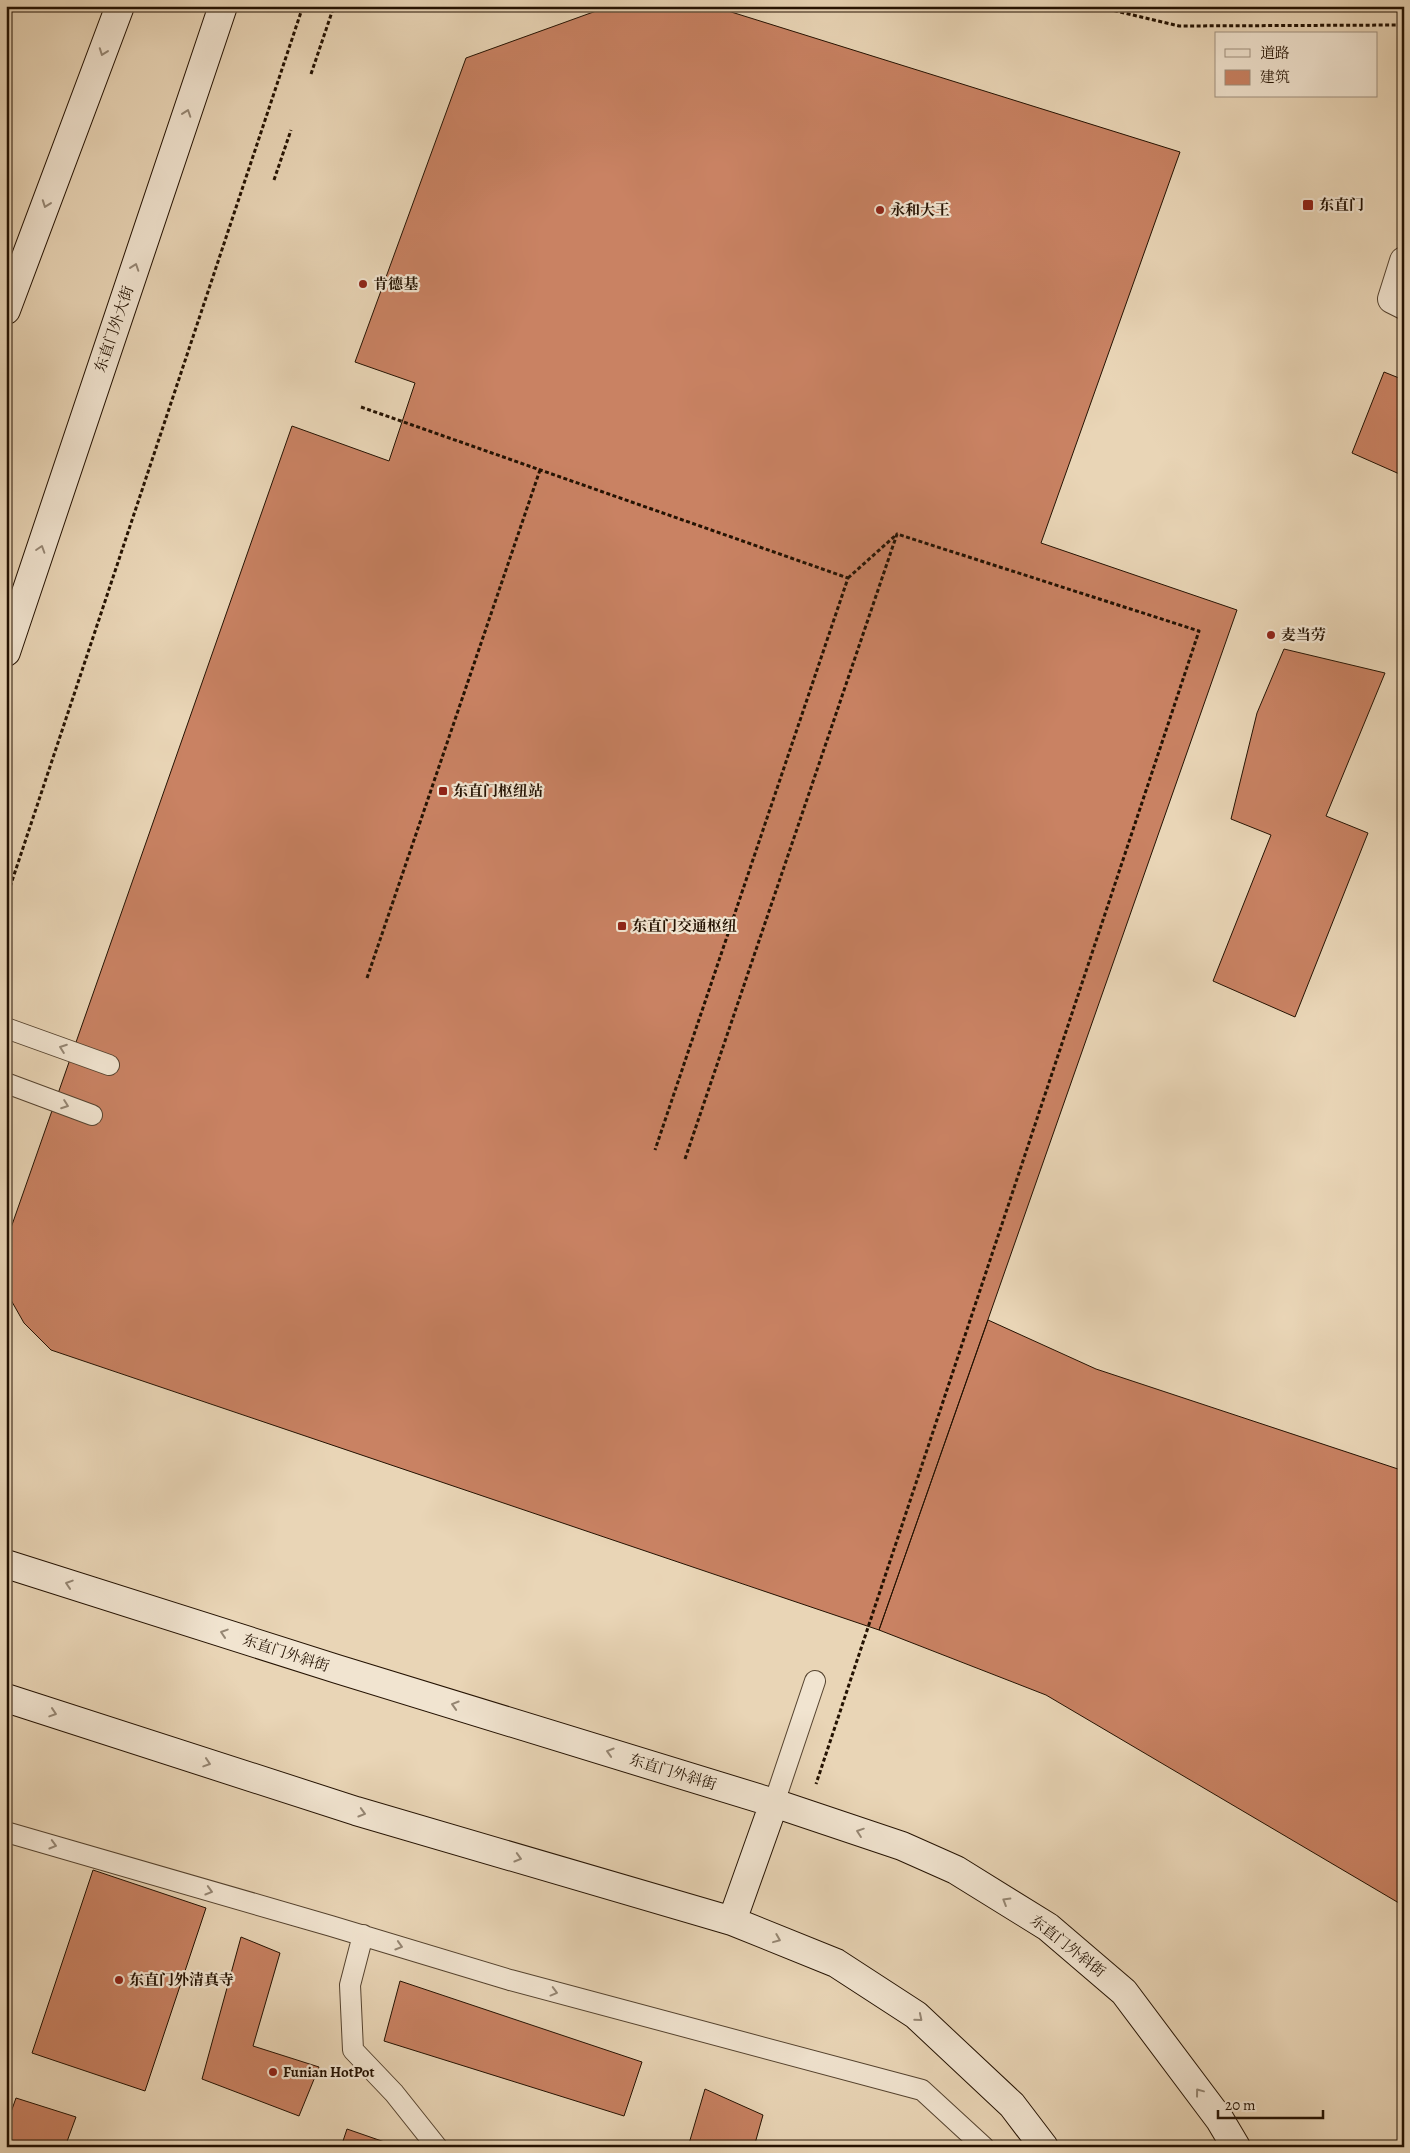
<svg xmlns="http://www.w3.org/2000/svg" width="1410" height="2153" font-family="Alegreya,'Noto Serif SC',serif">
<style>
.building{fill:#c98263;stroke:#241202}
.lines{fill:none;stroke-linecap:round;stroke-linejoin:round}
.lane-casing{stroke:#55432f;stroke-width:22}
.street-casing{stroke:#55432f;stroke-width:30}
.secondary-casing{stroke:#241202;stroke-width:30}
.path{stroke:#241202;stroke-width:3;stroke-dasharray:4 2.5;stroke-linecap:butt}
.lane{stroke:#f1e4d0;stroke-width:20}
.street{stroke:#f1e4d0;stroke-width:28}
.secondary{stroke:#f1e4d0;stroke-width:28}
.oneway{stroke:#958673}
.poi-dot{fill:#8f2418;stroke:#f1e4d0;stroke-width:2}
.labels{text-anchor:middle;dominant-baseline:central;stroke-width:4.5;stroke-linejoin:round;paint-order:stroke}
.poi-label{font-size:15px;font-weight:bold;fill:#241202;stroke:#f1e4d0;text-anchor:start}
.street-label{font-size:15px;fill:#241202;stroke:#f1e4d0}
</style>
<rect width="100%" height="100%" fill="#e9d5b6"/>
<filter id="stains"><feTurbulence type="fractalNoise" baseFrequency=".004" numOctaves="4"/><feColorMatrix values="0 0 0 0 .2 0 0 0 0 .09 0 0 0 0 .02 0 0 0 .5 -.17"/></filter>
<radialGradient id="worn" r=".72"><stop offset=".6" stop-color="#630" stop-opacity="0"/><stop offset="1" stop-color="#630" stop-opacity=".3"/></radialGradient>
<path class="building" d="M 610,6 L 712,6 L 1180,152 L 1041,543 L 1237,610 L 879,1630 L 51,1350 L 24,1323 L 7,1293 L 6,1242 L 292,426 L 389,461 L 415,383 L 355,362 L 466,58 Z
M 1384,372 L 1404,380 L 1404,476 L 1352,453 Z
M 1284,649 L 1385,673 L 1326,816 L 1368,833 L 1295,1017 L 1213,981 L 1271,835 L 1231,819 L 1257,713 Z
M 988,1320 L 1096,1369 L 1404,1471 L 1404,1906 L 1046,1695 L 879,1630 Z
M 93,1870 L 206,1908 L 145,2091 L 32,2053 Z
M 241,1937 L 280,1953 L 253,2046 L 319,2067 L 299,2116 L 202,2079 Z
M 400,1981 L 642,2062 L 624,2116 L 384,2041 Z
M 705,2089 L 763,2115 L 754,2147 L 688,2147 Z
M 16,2098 L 76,2117 L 65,2147 L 6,2147 L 6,2126 Z
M 347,2129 L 399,2147 L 341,2147 Z"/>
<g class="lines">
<defs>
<path id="lane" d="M 6,1028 L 109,1065
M 6,1083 L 92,1115
M 774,1803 L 815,1681
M 6,1832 L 331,1926 L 510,1980 L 922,2090 L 984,2147
M 363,1935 L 350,1985 L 353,2050 L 394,2093 L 437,2147"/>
<path id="street" d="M 1404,261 L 1392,299 L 1404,305"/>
<path id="secondary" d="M 6,310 L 120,6
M 6,652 L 223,6
M 6,1564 L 337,1669 L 774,1803 L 902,1846 L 956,1870 L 1048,1927 L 1124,1992 L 1220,2120 L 1236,2147
M 6,1698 L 356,1811 L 732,1921 L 836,1963 L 916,2015 L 1012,2105 L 1044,2147
M 732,1921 L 774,1803"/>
</defs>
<use href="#lane" class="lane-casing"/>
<use href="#street" class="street-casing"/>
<use href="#secondary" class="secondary-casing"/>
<path class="path" d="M 1095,6 L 1179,26 L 1404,25
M 311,74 L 334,6
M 274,180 L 291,130
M 361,407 L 848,578 L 655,1150
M 848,578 L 896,535
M 6,899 L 303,6
M 367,978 L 540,470
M 685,1159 L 897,534 L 1199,631 L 816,1784"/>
<use href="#lane" class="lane"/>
<use href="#street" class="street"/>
<use href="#secondary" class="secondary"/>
</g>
<defs><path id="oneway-chevron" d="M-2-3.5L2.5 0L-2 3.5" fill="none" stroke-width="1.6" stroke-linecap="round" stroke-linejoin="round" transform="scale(1.25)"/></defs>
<g class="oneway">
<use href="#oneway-chevron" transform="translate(103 52) rotate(110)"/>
<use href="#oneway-chevron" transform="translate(187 113) rotate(-71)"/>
<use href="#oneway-chevron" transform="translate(46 204) rotate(110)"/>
<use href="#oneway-chevron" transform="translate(135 267) rotate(-71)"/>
<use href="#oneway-chevron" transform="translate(41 549) rotate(-72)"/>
<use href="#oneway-chevron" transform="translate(63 1048) rotate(-160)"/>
<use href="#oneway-chevron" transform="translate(65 1105) rotate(20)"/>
<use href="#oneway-chevron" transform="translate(69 1584) rotate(-162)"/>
<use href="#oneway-chevron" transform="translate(224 1633) rotate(-162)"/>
<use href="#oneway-chevron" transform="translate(455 1705) rotate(-163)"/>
<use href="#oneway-chevron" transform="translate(53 1713) rotate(18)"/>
<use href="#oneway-chevron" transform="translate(610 1752) rotate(-163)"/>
<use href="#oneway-chevron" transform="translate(207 1763) rotate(18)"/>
<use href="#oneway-chevron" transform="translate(362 1813) rotate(16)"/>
<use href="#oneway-chevron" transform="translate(860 1832) rotate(-161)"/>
<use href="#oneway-chevron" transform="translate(53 1845) rotate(16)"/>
<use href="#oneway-chevron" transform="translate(518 1858) rotate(16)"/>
<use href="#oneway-chevron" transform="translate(209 1891) rotate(16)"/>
<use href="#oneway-chevron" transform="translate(1006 1901) rotate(-149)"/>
<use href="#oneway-chevron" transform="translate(777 1939) rotate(22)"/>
<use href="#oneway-chevron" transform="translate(399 1946) rotate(17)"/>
<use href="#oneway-chevron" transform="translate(554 1992) rotate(15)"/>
<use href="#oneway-chevron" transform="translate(919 2018) rotate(40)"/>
<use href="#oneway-chevron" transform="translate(1199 2092) rotate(-127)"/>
</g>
<g class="poi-dot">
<rect x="1302" y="199" width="12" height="12" rx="2.5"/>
<circle cx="880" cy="210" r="5"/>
<circle cx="363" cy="284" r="5"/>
<circle cx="1271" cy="635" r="5"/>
<rect x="438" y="786" width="10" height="10" rx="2.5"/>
<rect x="617" y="921" width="10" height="10" rx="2.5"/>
<circle cx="119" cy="1980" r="5"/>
<circle cx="273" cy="2072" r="5"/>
</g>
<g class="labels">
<g class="poi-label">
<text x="1319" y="205">东直门</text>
<text x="890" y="210">永和大王</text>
<text x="373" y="284">肯德基</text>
<text x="1281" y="635">麦当劳</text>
<text x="453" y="791">东直门枢纽站</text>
<text x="632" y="926">东直门交通枢纽</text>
<text x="129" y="1980">东直门外清真寺</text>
<text x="283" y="2072">Funian HotPot</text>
</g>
<g class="street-label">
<text transform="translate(114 329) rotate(-71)">东直门外大街</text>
<text transform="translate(286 1653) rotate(18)">东直门外斜街</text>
<text transform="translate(673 1772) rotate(17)">东直门外斜街</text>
<text transform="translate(1068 1946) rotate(38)">东直门外斜街</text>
</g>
</g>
<rect width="1410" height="2153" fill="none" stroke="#e9d5b6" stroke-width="25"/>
<rect x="8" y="8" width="1395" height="2138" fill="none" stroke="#241202" stroke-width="2.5"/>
<rect x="12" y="12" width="1385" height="2128" fill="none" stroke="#241202"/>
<rect x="1215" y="32" width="162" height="65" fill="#f1e4d0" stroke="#9f907e"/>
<rect x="1225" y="49" width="25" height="8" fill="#f1e4d0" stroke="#9f907e"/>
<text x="1260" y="58" font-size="15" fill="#241202">道路</text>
<rect x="1225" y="70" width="25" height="15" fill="#c98263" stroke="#9f907e"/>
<text x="1260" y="82" font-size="15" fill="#241202">建筑</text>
<path d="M1218 2110v8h105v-8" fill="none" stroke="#241202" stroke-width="2.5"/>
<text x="1225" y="2110" font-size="15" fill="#241202" stroke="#f1e4d0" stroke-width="4" paint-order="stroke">20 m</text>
<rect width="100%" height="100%" filter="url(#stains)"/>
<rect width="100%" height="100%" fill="url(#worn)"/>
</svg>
